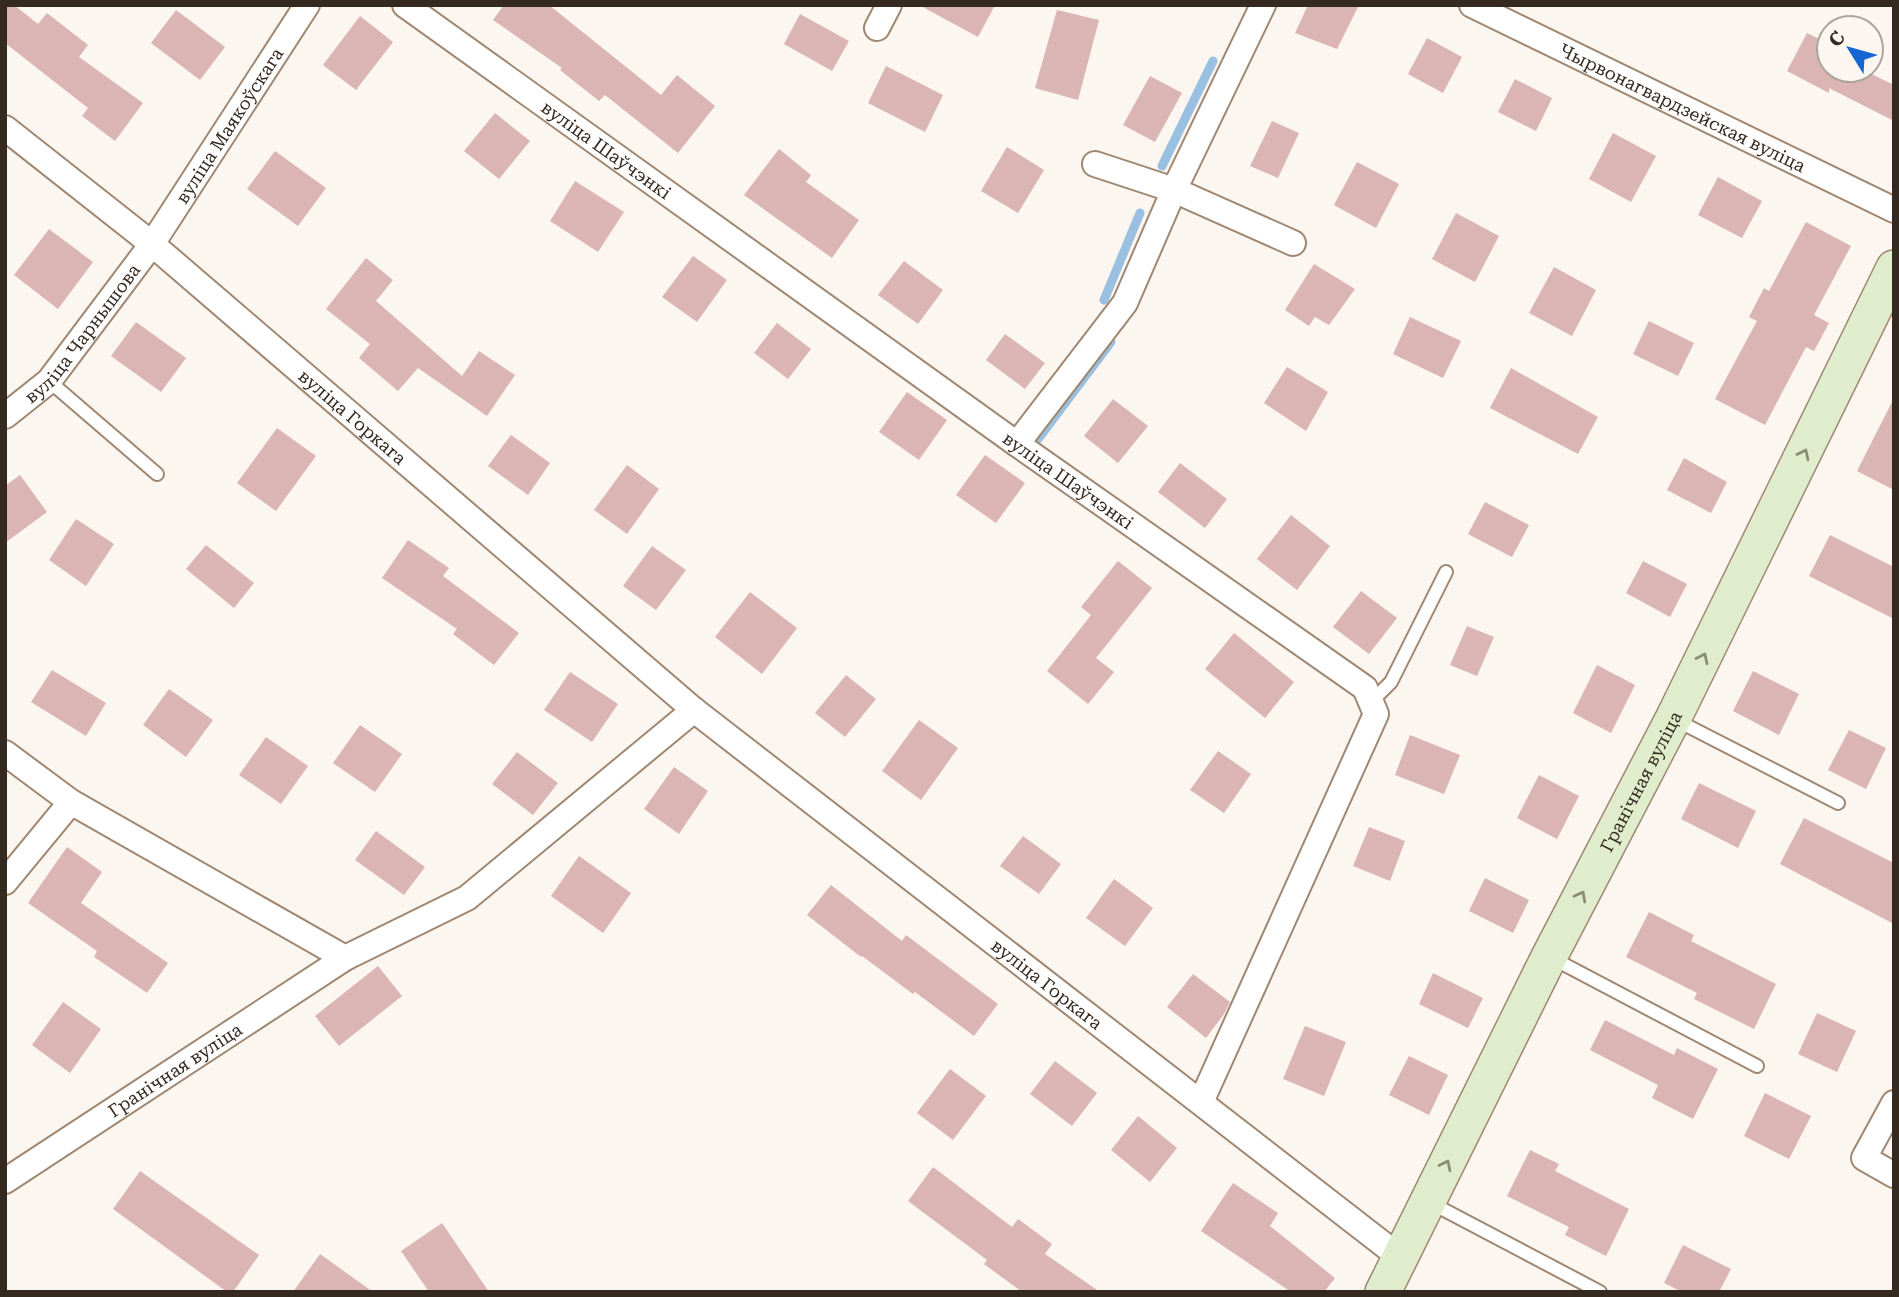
<svg xmlns="http://www.w3.org/2000/svg" width="1899" height="1297" font-family="'Roboto Serif',serif">
<style>
.lines{fill:none;stroke-linecap:round;stroke-linejoin:round}
.stream{stroke:#99c0e0;stroke-width:9}
.building{fill:#dbb5b3}
.lane-casing{stroke:#a08771;stroke-width:16}
.street-casing{stroke:#a08771;stroke-width:28}
.secondary-casing{stroke:#a08771;stroke-width:38}
.lane{stroke:#fff;stroke-width:12}
.street{stroke:#fff;stroke-width:24}
.secondary{stroke:#e0edcc;stroke-width:35}
.oneway{stroke:#8a8c76}
.labels{text-anchor:middle;dominant-baseline:central;stroke-width:5;stroke-linejoin:round;paint-order:stroke}
.street-label{font-size:18px;fill:#342a20;stroke:#fcf6f1}
</style>
<rect width="100%" height="100%" fill="#fcf6f1"/>
<g class="lines">
<path class="stream" d="M 1162,166 L 1213,61
M 1104,300 L 1140,213
M 1038,439 L 1111,342"/>
</g>
<path class="building" d="M 5,5 L 14,5 L 38,24 L 47,13 L 88,45 L 79,57 L 143,103 L 115,141 L 82,116 L 88,108 L 5,43 Z
M 504,5 L 549,5 L 661,95 L 677,75 L 715,106 L 678,153 L 605,95 L 599,101 L 560,70 L 562,68 L 493,20 Z
M 919,5 L 995,5 L 978,37 Z
M 1308,5 L 1359,5 L 1337,49 L 1295,33 Z
M 176,10 L 225,47 L 200,80 L 151,43 Z
M 1057,10 L 1099,20 L 1078,100 L 1035,88 Z
M 800,14 L 849,41 L 832,71 L 784,44 Z
M 360,16 L 393,42 L 356,90 L 323,65 Z
M 1807,33 L 1829,44 L 1829,70 L 1863,70 L 1894,85 L 1894,121 L 1829,88 L 1829,93 L 1787,71 Z
M 1427,38 L 1462,57 L 1443,93 L 1408,74 Z
M 886,66 L 943,95 L 925,132 L 868,103 Z
M 1150,76 L 1182,93 L 1155,142 L 1123,125 Z
M 1515,79 L 1552,98 L 1536,131 L 1498,112 Z
M 495,113 L 530,141 L 499,179 L 464,151 Z
M 1272,121 L 1299,133 L 1278,178 L 1250,166 Z
M 1613,133 L 1656,156 L 1631,202 L 1589,179 Z
M 1007,147 L 1044,170 L 1018,213 L 981,191 Z
M 779,149 L 811,175 L 806,182 L 859,220 L 832,258 L 744,195 Z
M 275,151 L 326,188 L 298,226 L 247,189 Z
M 1357,162 L 1399,184 L 1376,228 L 1334,205 Z
M 1718,177 L 1762,201 L 1742,238 L 1698,215 Z
M 575,181 L 624,212 L 598,252 L 550,221 Z
M 1456,213 L 1499,236 L 1475,282 L 1432,259 Z
M 1806,222 L 1851,246 L 1814,315 L 1829,323 L 1814,351 L 1806,347 L 1765,425 L 1715,399 L 1757,321 L 1749,317 L 1764,288 L 1769,291 Z
M 49,229 L 93,262 L 58,309 L 14,275 Z
M 693,256 L 727,280 L 697,322 L 662,297 Z
M 366,258 L 393,280 L 376,301 L 462,376 L 479,351 L 515,375 L 487,416 L 418,368 L 398,391 L 359,358 L 370,344 L 326,309 Z
M 904,261 L 943,290 L 918,324 L 878,295 Z
M 1314,264 L 1355,289 L 1329,325 L 1315,317 L 1309,326 L 1285,310 Z
M 1554,267 L 1596,290 L 1572,336 L 1529,313 Z
M 1410,317 L 1461,341 L 1443,378 L 1393,354 Z
M 1649,321 L 1694,343 L 1678,376 L 1633,354 Z
M 136,322 L 186,358 L 161,392 L 111,356 Z
M 777,323 L 811,349 L 788,379 L 754,353 Z
M 1005,334 L 1045,363 L 1025,389 L 986,360 Z
M 1287,367 L 1328,392 L 1306,431 L 1264,403 Z
M 1511,368 L 1598,417 L 1578,454 L 1490,408 Z
M 907,392 L 947,420 L 919,460 L 879,432 Z
M 1894,398 L 1894,490 L 1857,471 Z
M 1113,399 L 1148,426 L 1118,463 L 1084,436 Z
M 277,428 L 316,456 L 276,511 L 237,483 Z
M 511,435 L 550,463 L 528,495 L 488,466 Z
M 985,455 L 1025,483 L 996,523 L 956,495 Z
M 1684,458 L 1727,482 L 1711,513 L 1667,490 Z
M 1180,463 L 1227,499 L 1205,528 L 1158,492 Z
M 627,465 L 659,489 L 627,534 L 594,510 Z
M 20,475 L 47,512 L 5,543 L 5,486 Z
M 1485,502 L 1529,525 L 1512,557 L 1468,534 Z
M 1291,515 L 1330,546 L 1297,590 L 1257,559 Z
M 76,519 L 114,544 L 86,586 L 49,560 Z
M 1830,535 L 1894,567 L 1894,619 L 1809,576 Z
M 408,540 L 449,568 L 443,576 L 519,633 L 494,665 L 453,634 L 457,629 L 382,578 Z
M 206,545 L 254,583 L 234,608 L 186,569 Z
M 652,546 L 686,570 L 656,610 L 623,586 Z
M 1118,561 L 1152,588 L 1096,658 L 1114,672 L 1088,704 L 1047,671 L 1091,615 L 1081,607 Z
M 1643,561 L 1687,584 L 1670,617 L 1626,593 Z
M 1361,591 L 1397,618 L 1369,654 L 1333,627 Z
M 750,592 L 797,628 L 762,674 L 715,637 Z
M 1467,626 L 1494,637 L 1477,676 L 1450,665 Z
M 1234,633 L 1294,682 L 1265,718 L 1205,669 Z
M 1597,665 L 1635,685 L 1611,733 L 1573,713 Z
M 52,670 L 106,703 L 86,736 L 31,702 Z
M 1753,671 L 1799,694 L 1779,735 L 1733,711 Z
M 570,672 L 618,704 L 592,742 L 544,710 Z
M 846,675 L 876,699 L 845,737 L 815,713 Z
M 169,689 L 213,720 L 186,757 L 143,725 Z
M 919,720 L 958,748 L 921,800 L 882,771 Z
M 360,725 L 402,754 L 375,792 L 333,763 Z
M 1849,730 L 1886,748 L 1866,789 L 1828,770 Z
M 1410,735 L 1460,755 L 1444,794 L 1395,775 Z
M 266,737 L 308,766 L 281,804 L 239,775 Z
M 1218,751 L 1251,774 L 1224,813 L 1190,790 Z
M 517,752 L 558,783 L 533,815 L 492,784 Z
M 674,767 L 708,791 L 679,834 L 644,809 Z
M 1539,775 L 1579,796 L 1557,839 L 1517,818 Z
M 1699,783 L 1756,811 L 1738,848 L 1681,819 Z
M 1804,818 L 1894,863 L 1894,924 L 1780,864 Z
M 1369,827 L 1405,841 L 1390,881 L 1353,866 Z
M 376,831 L 425,867 L 404,895 L 355,860 Z
M 1023,836 L 1061,864 L 1039,894 L 1000,866 Z
M 67,847 L 102,872 L 81,903 L 168,963 L 147,993 L 94,957 L 97,951 L 28,903 Z
M 579,856 L 631,893 L 603,933 L 551,896 Z
M 1485,878 L 1529,900 L 1513,933 L 1469,911 Z
M 1114,879 L 1153,908 L 1125,946 L 1086,918 Z
M 831,885 L 902,941 L 906,935 L 998,1004 L 974,1036 L 915,992 L 913,994 L 862,956 L 861,957 L 807,915 Z
M 1649,912 L 1694,935 L 1691,941 L 1776,984 L 1754,1029 L 1694,999 L 1697,993 L 1626,957 Z
M 378,966 L 402,996 L 339,1046 L 315,1016 Z
M 1433,973 L 1483,998 L 1468,1028 L 1419,1004 Z
M 1193,974 L 1230,1002 L 1224,1014 L 1206,1038 L 1167,1007 Z
M 63,1002 L 101,1029 L 70,1073 L 32,1045 Z
M 1817,1013 L 1856,1031 L 1837,1072 L 1798,1054 Z
M 1605,1020 L 1674,1055 L 1677,1048 L 1718,1069 L 1693,1119 L 1652,1098 L 1658,1085 L 1590,1050 Z
M 1305,1026 L 1346,1042 L 1324,1096 L 1283,1079 Z
M 1409,1056 L 1448,1075 L 1429,1115 L 1389,1095 Z
M 1055,1061 L 1097,1093 L 1072,1126 L 1030,1094 Z
M 950,1069 L 986,1096 L 953,1140 L 917,1113 Z
M 1765,1093 L 1811,1116 L 1789,1159 L 1744,1136 Z
M 1138,1116 L 1177,1148 L 1150,1182 L 1111,1150 Z
M 1530,1150 L 1559,1164 L 1555,1171 L 1629,1209 L 1606,1256 L 1565,1235 L 1569,1227 L 1507,1196 Z
M 933,1167 L 1012,1227 L 1018,1219 L 1052,1244 L 1045,1254 L 1100,1292 L 1022,1292 L 984,1264 L 987,1260 L 908,1201 Z
M 140,1171 L 259,1255 L 233,1292 L 227,1292 L 113,1209 Z
M 1233,1183 L 1278,1213 L 1270,1226 L 1335,1278 L 1324,1292 L 1291,1292 L 1201,1231 Z
M 442,1223 L 489,1292 L 429,1292 L 401,1251 Z
M 1683,1245 L 1731,1269 L 1719,1292 L 1682,1292 L 1664,1283 Z
M 320,1254 L 373,1292 L 293,1292 Z"/>
<g class="lines">
<defs>
<path id="lane" d="M 49,381 L 157,474
M 1371,702 L 1391,682 L 1446,572
M 1674,719 L 1838,803
M 1550,957 L 1757,1066
M 1431,1203 L 1600,1292"/>
<g id="street">
<path id="s1" d="M 405,5 L 1017,444 L 1365,688 L 1376,714 L 1201,1102"/>
<path id="s2" d="M 1472,5 L 1894,210"/>
<path d="M 877,28 L 889,5"/>
<path id="s3" d="M 5,128 L 152,244 L 694,710 L 1401,1258"/>
<path d="M 1095,164 L 1174,190 L 1293,243"/>
<path id="s4" d="M 5,416 L 49,381 L 122,284 L 152,244 L 307,5"/>
<path d="M 1017,444 L 1125,303 L 1174,190 L 1263,5"/>
<path d="M 5,753 L 71,802 L 345,958 L 467,898 L 694,710"/>
<path d="M 5,882 L 71,802"/>
<path d="M 1894,1103 L 1864,1158 L 1894,1175"/>
<path id="s5" d="M 5,1181 L 345,958"/>
</g>
<g id="secondary">
<path id="s6" d="M 1383,1292 L 1549,957 L 1673,719 L 1894,268"/>
</g>
</defs>
<use href="#lane" class="lane-casing"/>
<use href="#street" class="street-casing"/>
<use href="#secondary" class="secondary-casing"/>
<use href="#lane" class="lane"/>
<use href="#street" class="street"/>
<use href="#secondary" class="secondary"/>
</g>
<defs><path id="oneway-chevron" d="M-2-3.5L2.5 0L-2 3.5" fill="none" stroke-width="1.6" stroke-linecap="round" stroke-linejoin="round" transform="scale(1.75)"/></defs>
<g class="oneway">
<use href="#oneway-chevron" transform="translate(1804 454) rotate(-64)"/>
<use href="#oneway-chevron" transform="translate(1703 658) rotate(-64)"/>
<use href="#oneway-chevron" transform="translate(1581 896) rotate(-62)"/>
<use href="#oneway-chevron" transform="translate(1446 1165) rotate(-64)"/>
</g>
<g class="labels">
<g class="street-label">
<text stroke="none"><textPath href="#s2" startOffset="234">Чырвонагвардзейская вуліца</textPath></text>
<text stroke="none"><textPath href="#s4" startOffset="369">вуліца Маякоўскага</textPath></text>
<text stroke="none"><textPath href="#s1" startOffset="248">вуліца Шаўчэнкі</textPath></text>
<text stroke="none"><textPath href="#s4" startOffset="114">вуліца Чарнышова</textPath></text>
<text stroke="none"><textPath href="#s3" startOffset="452">вуліца Горкага</textPath></text>
<text stroke="none"><textPath href="#s1" startOffset="816">вуліца Шаўчэнкі</textPath></text>
<text stroke="none"><textPath href="#s6" startOffset="572">Гранічная вуліца</textPath></text>
<text stroke="none"><textPath href="#s3" startOffset="1349">вуліца Горкага</textPath></text>
<text stroke="none"><textPath href="#s5" startOffset="203">Гранічная вуліца</textPath></text>
</g>
</g>
<rect width="1899" height="1297" fill="none" stroke="#342a20" stroke-width="14"/>
<g transform="translate(1850 49) rotate(307)"><circle r="33" fill="#fcf6f1" stroke="#aca49d" stroke-width="2"/>
<path d="M0-5L12 26L0 18L-12 26Z" fill="#1666d1"/>
<text y="-10" font-size="19" font-weight="bold" text-anchor="middle" fill="#342a20">С</text>
</g>
</svg>
